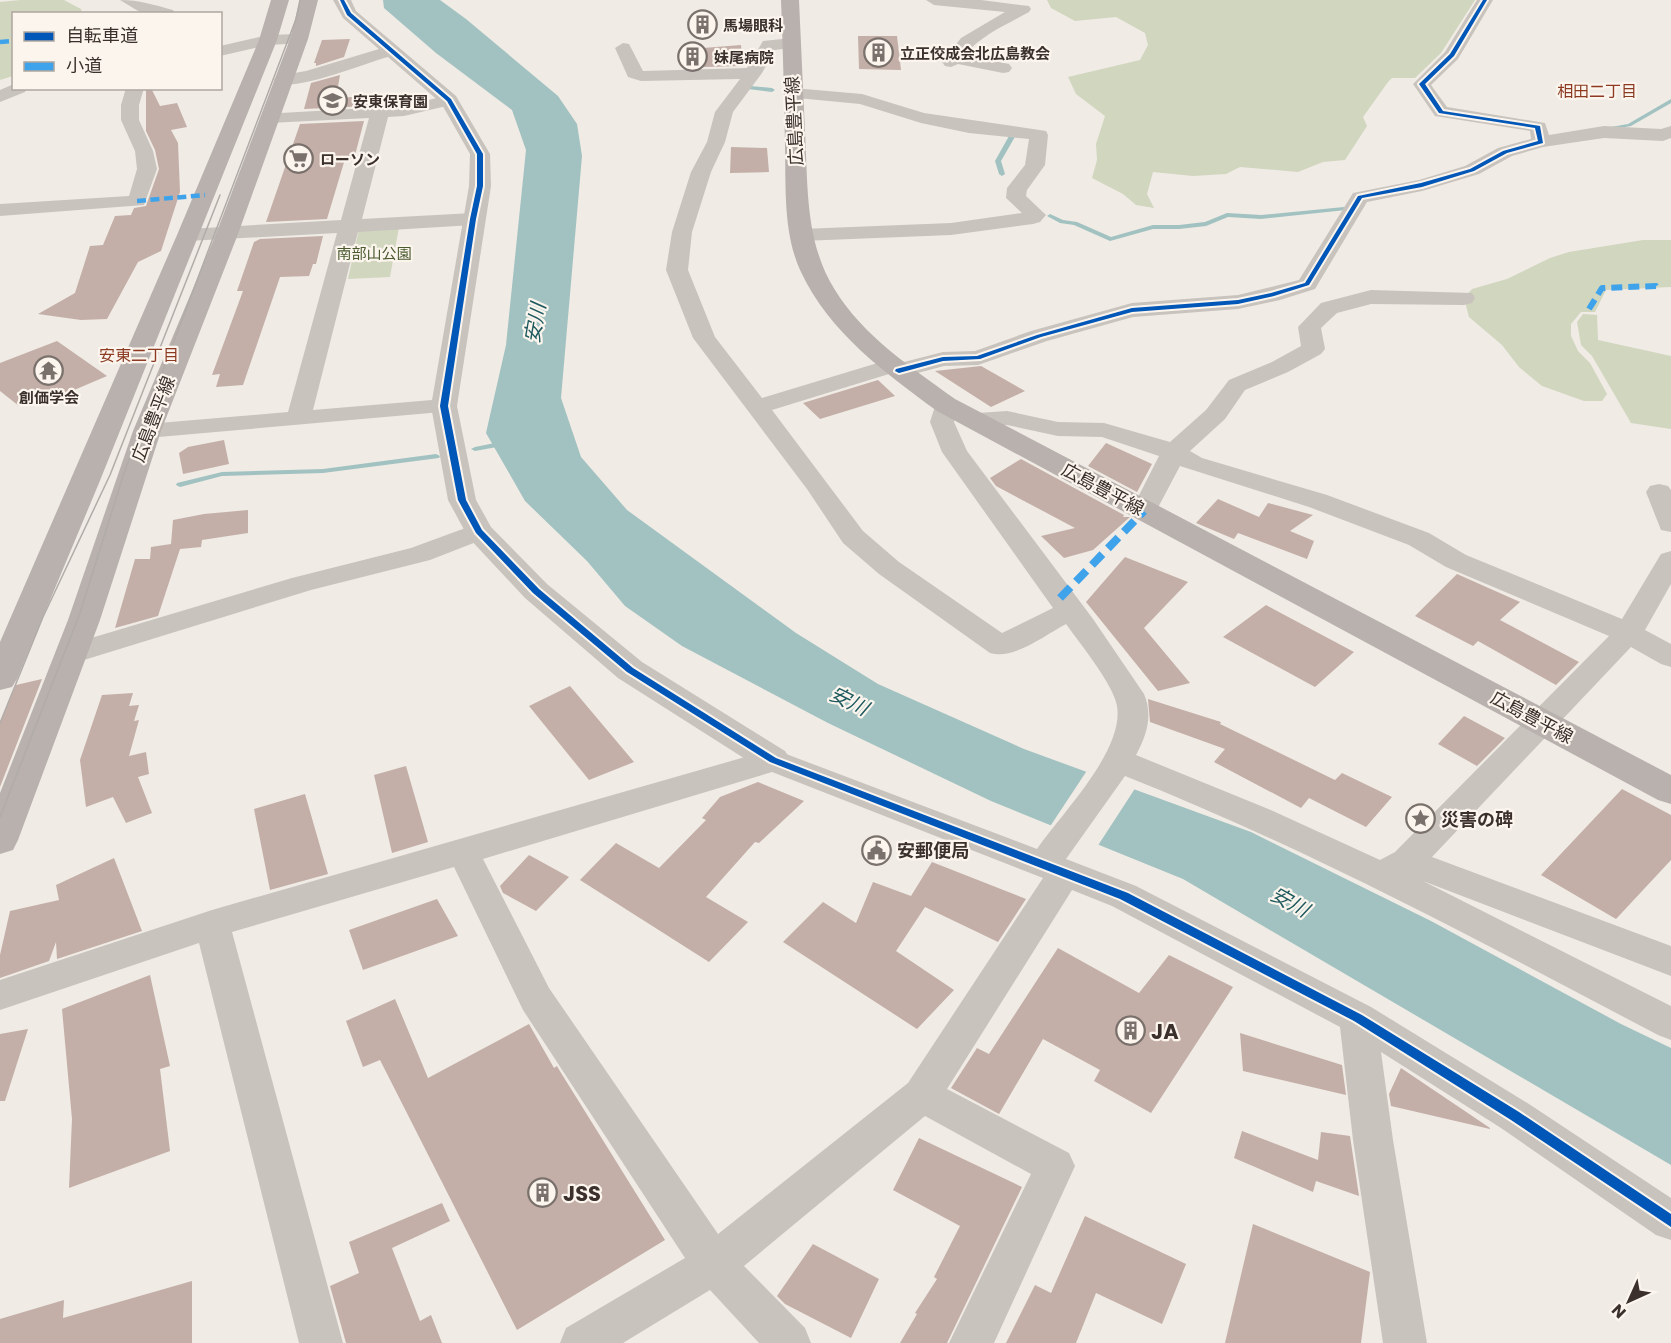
<svg xmlns="http://www.w3.org/2000/svg" width="1671" height="1343" font-family="Poppins,'Noto Sans JP',sans-serif">
<style>
.green{fill:#d1d6bf}
.water{fill:#a1c2c1}
.pier{fill:#f0ebe5}
.lines{fill:none;stroke-linecap:round;stroke-linejoin:round}
.stream{fill:#a1c2c1;fill-rule:evenodd}
.building{fill:#c3afa7}
.minor{fill:#c9c3be;fill-rule:evenodd}
.tertiary{fill:#c9c3be;fill-rule:evenodd}
.primary{fill:#b8b1ad;fill-rule:evenodd}
.tram{stroke:#b1aca8;stroke-width:1.5}
.quiet-far2{stroke:#3fa3eb;stroke-width:4.5;stroke-dasharray:9 4.5;stroke-linecap:butt}
.quiet-far1{stroke:#3fa3eb;stroke-width:6;stroke-dasharray:11 6;stroke-linecap:butt}
.quiet{stroke:#3fa3eb;stroke-width:8;stroke-dasharray:15 8;stroke-linecap:butt}
.cycleway-casing{stroke:#fbf5ee;stroke-width:4}
.cycleway{fill:#0057b8;fill-rule:evenodd}
.labels{text-anchor:middle;dominant-baseline:central;stroke-width:4.5;stroke-linejoin:round;paint-order:stroke}
.far-poi-label{font-size:15px;font-weight:bold;fill:#3b302b;stroke:#fbf5ee;text-anchor:start}
.far-park-label{font-size:15px;fill:#4a5a2e;stroke:#fbf5ee}
.far-neighbourhood-label{font-size:16px;fill:#8c3b22;stroke:#fbf5ee}
.street-label{font-size:18px;fill:#3b302b;stroke:#fbf5ee}
.poi-label{font-size:18px;font-weight:bold;fill:#3b302b;stroke:#fbf5ee;text-anchor:start}
.water-label{font-size:20px;font-style:italic;fill:#1f5a5e;stroke:#fbf5ee}
.near-poi-label{font-size:21px;font-weight:bold;fill:#3b302b;stroke:#fbf5ee;text-anchor:start}
</style>
<rect width="100%" height="100%" fill="#f0ebe5"/>
<path class="green" d="M 21,0 L 64,0 L 81,9 L 82,13 L 14,14 L 13,76 L 0,80 L 0,2 Z
M 1047,0 L 1475,0 L 1441,53 L 1415,78 L 1392,78 L 1388,82 L 1363,117 L 1367,126 L 1345,160 L 1323,162 L 1298,172 L 1240,167 L 1226,174 L 1193,176 L 1153,172 L 1147,194 L 1154,208 L 1136,205 L 1123,194 L 1092,178 L 1097,160 L 1096,144 L 1105,116 L 1076,94 L 1068,77 L 1140,60 L 1148,45 L 1145,33 L 1116,17 L 1075,21 L 1051,8 Z
M 399,227 L 390,277 L 348,279 L 359,229 Z
M 1643,240 L 1671,240 L 1671,287 L 1606,290 L 1595,312 L 1581,312 L 1571,324 L 1571,336 L 1578,351 L 1590,363 L 1607,394 L 1602,401 L 1584,401 L 1542,386 L 1519,367 L 1502,345 L 1469,317 L 1464,298 L 1472,289 L 1507,279 L 1550,258 L 1569,252 Z
M 1583,314 L 1597,315 L 1598,340 L 1671,356 L 1671,429 L 1631,423 L 1592,356 L 1581,345 L 1577,322 Z"/>
<path class="water" d="M 383,0 L 440,0 L 466,19 L 558,96 L 577,124 L 582,156 L 561,398 L 581,457 L 627,510 L 796,633 L 878,684 L 1024,749 L 1251,832 L 1431,921 L 1621,1024 L 1671,1048 L 1671,1165 L 1183,879 L 991,801 L 828,723 L 682,646 L 625,606 L 587,561 L 525,501 L 486,433 L 506,345 L 526,150 L 512,110 L 436,53 L 384,8 Z"/>
<path class="pier" d="M 1088,769 L 1136,787 L 1097,847 L 1049,828 Z"/>
<g class="lines">
<path class="stream" d="M 750,86 L 772,88 L 775,90 L 772,92 L 748,89 L 748,87 Z
M 1671,99 L 1671,103 L 1631,126 L 1608,130 L 1605,128 L 1628,124 Z
M 1005,132 L 1016,135 L 1001,161 L 1005,174 L 1002,176 L 999,174 L 995,161 L 1009,136 L 1003,135 L 1002,134 Z
M 1344,207 L 1347,209 L 1346,210 L 1261,219 L 1228,217 L 1206,226 L 1179,229 L 1153,229 L 1110,241 L 1074,225 L 1060,223 L 1047,216 L 1050,214 L 1063,220 L 1077,222 L 1111,237 L 1153,225 L 1179,225 L 1205,222 L 1227,213 L 1261,215 Z
M 505,441 L 509,443 L 508,445 L 475,451 L 471,449 L 475,447 Z
M 436,454 L 440,456 L 439,458 L 323,473 L 222,476 L 180,487 L 176,485 L 177,483 L 222,472 L 323,469 Z"/>
</g>
<path class="building" d="M 858,36 L 897,36 L 901,70 L 859,69 Z
M 350,39 L 344,57 L 316,66 L 316,63 L 314,63 L 322,40 Z
M 741,45 L 743,66 L 704,67 L 703,48 Z
M 340,75 L 336,98 L 370,96 L 368,106 L 304,109 L 311,83 Z
M 146,88 L 151,88 L 160,106 L 177,103 L 187,127 L 171,130 L 178,143 L 180,192 L 161,251 L 138,262 L 107,319 L 81,320 L 38,314 L 75,293 L 90,246 L 103,245 L 115,216 L 131,215 L 134,208 L 146,206 L 159,169 L 155,150 L 146,131 Z
M 364,121 L 354,159 L 345,159 L 327,219 L 266,222 L 300,124 Z
M 731,147 L 767,148 L 769,172 L 730,173 Z
M 323,236 L 316,264 L 313,264 L 309,276 L 280,277 L 243,385 L 216,387 L 220,374 L 212,375 L 243,291 L 237,291 L 254,242 L 260,239 Z
M 57,341 L 107,376 L 53,399 L 46,394 L 19,406 L 0,391 L 0,363 Z
M 981,366 L 1025,391 L 991,407 L 935,371 Z
M 878,380 L 895,396 L 820,419 L 803,403 Z
M 224,440 L 229,464 L 183,474 L 179,453 L 188,447 Z
M 1106,443 L 1152,464 L 1137,492 L 1088,466 Z
M 1021,459 L 1124,515 L 1123,517 L 1130,517 L 1093,550 L 1064,558 L 1041,536 L 1075,528 L 996,486 L 990,478 Z
M 1218,499 L 1259,517 L 1268,503 L 1313,515 L 1290,531 L 1314,541 L 1307,559 L 1238,533 L 1234,539 L 1196,523 Z
M 248,510 L 248,533 L 202,540 L 201,547 L 180,549 L 158,616 L 115,628 L 135,559 L 150,559 L 151,547 L 171,544 L 173,520 L 204,514 Z
M 1125,557 L 1188,582 L 1144,628 L 1190,683 L 1158,691 L 1086,602 Z
M 1457,574 L 1520,602 L 1500,620 L 1579,662 L 1556,685 L 1478,641 L 1473,646 L 1415,616 Z
M 1266,605 L 1354,652 L 1315,687 L 1223,637 Z
M 42,679 L 0,787 L 0,722 L 16,685 Z
M 570,686 L 634,762 L 589,780 L 529,706 Z
M 133,693 L 129,706 L 139,705 L 134,721 L 139,720 L 129,756 L 146,752 L 149,774 L 138,777 L 152,813 L 126,823 L 113,797 L 86,807 L 80,760 L 102,695 Z
M 1148,699 L 1221,722 L 1220,724 L 1335,780 L 1342,773 L 1392,797 L 1366,827 L 1309,798 L 1301,808 L 1214,762 L 1225,749 L 1150,722 Z
M 1464,716 L 1505,738 L 1477,766 L 1438,744 Z
M 406,766 L 428,842 L 392,853 L 374,775 Z
M 758,782 L 804,801 L 759,843 L 755,842 L 706,897 L 748,922 L 709,962 L 580,880 L 616,843 L 659,868 L 706,820 L 702,818 L 720,797 Z
M 1622,789 L 1671,815 L 1671,860 L 1616,919 L 1541,875 Z
M 305,794 L 328,874 L 270,890 L 254,809 Z
M 529,855 L 569,877 L 536,911 L 503,893 L 500,886 Z
M 114,858 L 142,931 L 57,959 L 56,942 L 49,961 L 0,978 L 0,955 L 10,911 L 59,900 L 56,885 Z
M 932,862 L 1026,899 L 998,942 L 925,907 L 896,951 L 954,990 L 917,1029 L 783,942 L 823,902 L 856,923 L 873,882 L 911,896 Z
M 437,899 L 458,936 L 363,970 L 349,930 Z
M 1058,948 L 1139,993 L 1169,955 L 1233,987 L 1151,1113 L 1094,1081 L 1100,1070 L 1043,1039 L 999,1114 L 951,1088 L 977,1048 L 989,1054 Z
M 150,975 L 170,1066 L 160,1069 L 170,1151 L 69,1188 L 72,1119 L 62,1009 Z
M 395,999 L 428,1078 L 529,1024 L 554,1068 L 557,1066 L 558,1068 L 665,1240 L 517,1330 L 380,1060 L 363,1067 L 346,1021 Z
M 28,1029 L 5,1101 L 0,1101 L 0,1034 Z
M 1240,1033 L 1342,1065 L 1346,1095 L 1243,1071 Z
M 1401,1068 L 1490,1128 L 1490,1129 L 1391,1106 L 1389,1094 Z
M 1242,1131 L 1318,1160 L 1321,1132 L 1350,1136 L 1359,1196 L 1316,1181 L 1313,1192 L 1234,1158 Z
M 919,1138 L 1022,1187 L 947,1343 L 900,1343 L 917,1314 L 915,1313 L 937,1279 L 934,1277 L 960,1226 L 893,1190 Z
M 442,1203 L 450,1221 L 392,1248 L 420,1321 L 431,1315 L 442,1343 L 346,1343 L 330,1286 L 359,1273 L 349,1242 Z
M 1085,1216 L 1186,1264 L 1162,1324 L 1096,1293 L 1076,1343 L 1006,1343 L 1035,1285 L 1051,1293 Z
M 1253,1224 L 1370,1272 L 1361,1343 L 1225,1343 Z
M 813,1244 L 879,1279 L 851,1338 L 785,1304 L 777,1296 Z
M 192,1281 L 192,1343 L 0,1343 L 0,1319 L 64,1300 L 63,1318 Z"/>
<g class="lines">
<path class="minor" d="M 120,0 C 139,0 155,5 173,10 L 175,13 L 143,14 Z
M 926,0 L 981,0 L 1029,6 L 1031,9 L 1029,12 C 1006,25 981,35 965,55 L 1009,64 L 1012,68 L 1009,72 L 1003,73 L 958,64 L 951,67 L 945,66 L 942,62 L 961,38 L 1005,12 L 934,5 Z
M 1477,0 L 1493,0 L 1458,59 L 1431,85 L 1447,107 L 1545,123 L 1549,135 L 1604,126 L 1661,129 L 1671,126 L 1671,138 L 1663,141 L 1604,138 L 1543,147 L 1512,156 L 1479,174 L 1422,191 L 1367,202 L 1315,289 L 1280,300 L 1238,309 L 1133,317 L 1047,341 L 978,365 L 944,366 L 899,378 L 889,374 L 772,410 L 863,531 L 899,562 L 1002,633 L 1053,608 L 942,452 L 930,422 L 937,400 L 946,398 L 955,400 L 958,405 L 954,422 L 967,451 L 1093,619 L 1144,694 C 1153,715 1147,735 1136,755 L 1273,811 L 1380,860 L 1395,852 L 1609,636 L 1446,567 L 1409,545 L 1309,507 L 1180,466 L 1153,517 L 1144,519 L 1135,517 L 1131,511 L 1159,456 L 1102,437 L 1058,436 L 1007,425 L 972,426 L 963,424 L 960,419 L 963,414 L 1007,411 L 1058,422 L 1104,423 L 1170,442 L 1206,410 L 1229,380 L 1272,362 L 1301,346 L 1298,327 L 1321,303 L 1371,290 L 1472,293 L 1475,298 L 1472,303 L 1464,305 L 1371,304 L 1337,313 L 1321,328 L 1325,349 L 1321,354 L 1288,372 L 1245,390 L 1225,419 L 1190,451 L 1202,458 L 1327,495 L 1429,533 L 1466,555 L 1622,619 L 1661,554 L 1671,551 L 1671,584 L 1645,630 L 1671,644 L 1671,667 L 1661,664 L 1631,647 L 1432,857 L 1671,946 L 1671,976 L 1423,881 L 1671,1006 L 1671,1040 L 1658,1035 C 1483,943 1309,849 1125,776 L 1066,859 L 1136,886 L 1371,1007 L 1529,1104 L 1671,1198 L 1671,1240 L 1656,1235 L 1501,1128 L 1381,1052 L 1393,1140 L 1427,1343 L 1383,1343 L 1353,1140 L 1340,1027 L 1112,906 L 1072,890 L 947,1089 L 1069,1153 L 1075,1166 L 994,1343 L 949,1343 L 1031,1174 L 925,1116 L 744,1266 L 805,1328 L 811,1343 L 759,1343 L 710,1290 L 623,1343 L 560,1343 L 566,1328 L 685,1258 L 523,1010 L 454,867 L 232,932 L 343,1343 L 299,1343 L 199,943 L 0,1010 L 0,980 L 212,910 L 773,749 L 1037,849 C 1061,814 1129,746 1116,702 C 1111,682 1079,642 1066,624 C 1045,635 1014,660 990,653 L 879,574 L 843,543 L 807,489 L 693,338 L 666,270 L 672,232 L 691,172 L 707,142 L 715,112 L 740,79 L 641,81 L 628,77 L 615,48 L 623,43 L 629,44 L 643,71 L 747,68 L 763,41 L 792,38 L 800,43 L 798,47 L 775,50 L 762,73 L 733,112 L 725,142 L 711,172 L 692,232 L 688,270 L 715,337 L 762,398 L 894,358 L 904,362 L 943,352 L 975,351 L 1031,331 L 1132,303 L 1238,295 L 1299,280 L 1353,193 L 1419,180 L 1465,166 L 1498,148 L 1531,139 L 1530,131 L 1435,116 L 1413,84 L 1445,52 ZM 772,772 L 1043,878 L 908,1083 L 718,1234 L 549,988 L 483,859 Z
M 299,34 L 305,35 L 307,39 L 305,43 L 268,45 L 220,56 L 220,46 L 268,35 Z
M 389,46 L 395,47 L 397,51 L 395,55 C 367,62 302,90 277,84 L 274,80 L 277,76 L 306,71 Z
M 14,84 L 14,88 L 27,88 L 25,92 L 0,102 L 0,90 Z
M 126,88 L 144,88 L 139,105 L 139,120 L 153,151 L 157,169 L 144,205 L 0,216 L 0,204 L 129,196 L 137,169 L 135,151 L 121,120 L 121,105 Z
M 793,88 L 862,94 L 924,113 L 1046,131 L 1048,135 L 1045,165 L 1027,190 L 1026,196 L 1046,215 L 1040,222 L 1033,224 L 951,235 L 802,241 L 795,239 L 792,235 L 795,231 L 802,229 L 951,223 L 1022,213 L 1006,198 L 1007,188 L 1025,165 L 1029,139 L 969,133 L 921,123 L 860,104 L 787,97 L 784,93 L 787,89 Z
M 449,95 L 455,96 L 458,100 L 455,104 L 404,116 L 388,117 L 362,219 L 473,213 L 480,215 L 483,219 L 480,223 L 473,225 L 358,232 L 313,410 L 444,399 L 453,401 L 456,406 L 453,411 L 147,438 L 138,436 L 135,431 L 138,426 L 147,424 L 288,412 L 337,233 L 188,241 L 181,239 L 178,235 L 181,231 L 188,229 L 341,220 L 369,118 L 269,123 L 263,122 L 260,118 L 263,114 L 404,106 Z
M 1659,484 L 1668,486 L 1671,490 L 1671,532 L 1661,530 L 1646,492 L 1650,486 Z
M 479,523 L 489,525 L 493,531 L 489,537 L 430,560 L 311,590 L 71,664 L 61,661 L 56,654 L 61,647 L 292,578 L 411,548 Z"/>
<path class="tertiary" d="M 333,0 L 351,0 L 356,11 L 456,96 L 490,154 L 491,186 L 457,406 L 476,500 L 491,527 L 547,584 L 642,662 L 785,751 L 791,760 L 785,769 L 773,772 L 761,769 L 618,678 L 525,598 L 468,537 L 448,500 L 431,406 L 469,186 L 470,154 L 441,103 L 343,18 Z"/>
<path class="primary" d="M 271,0 L 289,0 L 277,40 L 99,483 L 17,679 L 12,687 L 0,690 L 0,642 L 177,235 L 259,40 Z
M 300,0 L 318,0 L 308,39 L 238,234 L 161,431 L 100,620 L 18,840 L 13,850 L 0,854 L 0,793 L 68,620 L 133,431 L 216,234 L 290,39 Z
M 781,0 L 799,0 C 801,44 803,88 805,132 C 808,186 805,243 835,290 C 863,336 912,368 955,399 L 1671,775 L 1671,804 L 1658,800 L 937,411 C 884,372 829,332 801,272 C 783,234 786,187 785,146 C 784,97 783,49 781,0 Z"/>
<path class="tram" d="M 0,723 L 43,617 L 110,475 L 220,195
M 0,817 L 80,613 L 124,473 L 296,19 L 300,0"/>
<path class="quiet-far2" d="M 0,42 L 14,41
M 137,201 L 205,195"/>
<path class="quiet-far1" d="M 1589,309 L 1602,288 L 1656,286 L 1659,290"/>
<path class="quiet" d="M 1060,598 L 1144,511"/>
<defs>
<path id="cycleway" d="M 340,0 L 344,0 L 351,13 L 451,99 L 483,154 L 483,186 L 476,219 L 448,406 L 466,500 L 482,530 L 539,589 L 633,668 L 776,758 L 1128,893 L 1362,1015 L 1519,1112 L 1671,1214 L 1671,1227 L 1511,1120 L 1354,1021 L 1120,899 L 770,762 L 627,672 L 533,593 L 476,533 L 458,500 L 440,406 L 470,219 L 477,186 L 477,154 L 447,101 L 347,15 Z
M 1483,0 L 1487,0 L 1454,56 L 1425,84 L 1443,111 L 1540,126 L 1543,143 L 1507,153 L 1474,171 L 1422,187 L 1362,198 L 1309,285 L 1274,296 L 1238,304 L 1132,312 L 1041,337 L 980,359 L 943,361 L 899,373 L 895,371 L 896,369 L 943,357 L 977,356 L 1037,335 L 1132,308 L 1238,300 L 1271,293 L 1305,283 L 1358,196 L 1421,183 L 1470,169 L 1503,151 L 1538,141 L 1535,128 L 1439,113 L 1419,84 L 1450,54 Z"/>
</defs>
<use href="#cycleway" class="cycleway-casing"/>
<use href="#cycleway" class="cycleway"/>
</g>
<defs>
<symbol id="building-ring" viewBox="-11 -11 22 22"><circle r="9.5" fill="#fbf5ee" stroke="#7a716c" stroke-width="1.5"/><path d="M-4-6H4V6H1V3H-1V6H-4ZM-2.5-4.3h1.7v1.8h-1.7ZM.8-4.3h1.7v1.8H.8ZM-2.5-1h1.7V.8h-1.7ZM.8-1h1.7V.8H.8Z" fill="#7a716c"/></symbol>
<symbol id="school-ring" viewBox="-11 -11 22 22"><circle r="9.5" fill="#fbf5ee" stroke="#7a716c" stroke-width="1.5"/><path d="M0-5L7-2L0 1L-7-2ZM-4 1L0 2.5L4 1V4Q0 6-4 4Z" fill="#7a716c"/></symbol>
<symbol id="supermarket-ring" viewBox="-11 -11 22 22"><circle r="9.5" fill="#fbf5ee" stroke="#7a716c" stroke-width="1.5"/><path d="M-6-5.5h2.5l.6 2H6L4.5 2H-2.5L-4.4-4H-6ZM-1.5 3.2a1.3 1.3 0 1 0 .1 0ZM3 3.2a1.3 1.3 0 1 0 .1 0Z" fill="#7a716c"/></symbol>
<symbol id="temple-ring" viewBox="-11 -11 22 22"><circle r="9.5" fill="#fbf5ee" stroke="#7a716c" stroke-width="1.5"/><path d="M0-6L5-2H3V0L6.5 2.5H4V6H1.5V3h-3V6H-4V2.5H-6.5L-3 0V-2H-5Z" fill="#7a716c"/></symbol>
<symbol id="sight-ring" viewBox="-11 -11 22 22"><circle r="9.5" fill="#fbf5ee" stroke="#7a716c" stroke-width="1.5"/><path d="M0-6L1.8-2.2L6-1.7L2.9 1.2L3.7 5.4L0 3.3L-3.7 5.4L-2.9 1.2L-6-1.7L-1.8-2.2Z" fill="#7a716c"/></symbol>
<symbol id="civic-ring" viewBox="-11 -11 22 22"><circle r="9.5" fill="#fbf5ee" stroke="#7a716c" stroke-width="1.5"/><path d="M-.6-6.5H3V-4.5H.6V-3L4-1V1h2V6H-6V1h2V-1L-.6-3ZM-1.2 2.5V6h2.4V2.5Z" fill="#7a716c"/></symbol>
</defs>
<g fill-rule="evenodd">
<use href="#building-ring" x="686" y="8" width="33" height="33"/>
<use href="#building-ring" x="862" y="36" width="33" height="33"/>
<use href="#building-ring" x="676" y="40" width="33" height="33"/>
<use href="#school-ring" x="316" y="84" width="33" height="33"/>
<use href="#supermarket-ring" x="282" y="142" width="33" height="33"/>
<use href="#temple-ring" x="32" y="354" width="33" height="33"/>
<use href="#sight-ring" x="1404" y="802" width="33" height="33"/>
<use href="#civic-ring" x="860" y="834" width="33" height="33"/>
<use href="#building-ring" x="1114" y="1014" width="33" height="33"/>
<use href="#building-ring" x="526" y="1176" width="33" height="33"/>
</g>
<g class="labels">
<g class="far-poi-label">
<text x="723" y="25">馬場眼科</text>
<text x="900" y="53">立正佼成会北広島教会</text>
<text x="714" y="57">妹尾病院</text>
<text x="353" y="101">安東保育園</text>
<text x="320" y="159">ローソン</text>
<text x="49" y="397" text-anchor="middle">創価学会</text>
</g>
<g class="far-park-label">
<text x="374" y="253">南部山公園</text>
</g>
<g class="far-neighbourhood-label">
<text x="1597" y="91">相田二丁目</text>
<text x="139" y="355">安東二丁目</text>
</g>
<g class="street-label">
<text transform="translate(794 121) rotate(-93)">広島豊平線</text>
<text transform="translate(153 419) rotate(-69)">広島豊平線</text>
<text transform="translate(1103 489) rotate(28)">広島豊平線</text>
<text transform="translate(1532 717) rotate(28)">広島豊平線</text>
</g>
<g class="poi-label">
<text x="1441" y="819">災害の碑</text>
<text x="897" y="850">安郵便局</text>
</g>
<g class="water-label">
<text transform="translate(535 323) rotate(-80)">安川</text>
<text transform="translate(849 701) rotate(26)">安川</text>
<text transform="translate(1290 902) rotate(29)">安川</text>
</g>
<g class="near-poi-label">
<text x="1151" y="1031">JA</text>
<text x="563" y="1193">JSS</text>
</g>
</g>
<rect x="12" y="12" width="210" height="78" fill="#fbf5ee" stroke="#aea6a0" stroke-width="1.5"/>
<rect x="24" y="32" width="30" height="9" fill="#0057b8" stroke="#aea6a0" stroke-width="1.5"/>
<text x="66" y="42" font-size="18" fill="#3b302b">自転車道</text>
<rect x="24" y="62" width="30" height="9" fill="#3fa3eb" stroke="#aea6a0" stroke-width="1.5"/>
<text x="66" y="72" font-size="18" fill="#3b302b">小道</text>
<g transform="translate(1629 1301) rotate(225)" stroke="#fbf5ee" stroke-width="4.5" paint-order="stroke">
<path d="M0-4.5L10 22L0 15L-10 22Z" fill="#3b302b"/>
<text y="-9" font-size="16" font-weight="bold" text-anchor="middle" fill="#3b302b">N</text>
</g>
</svg>
